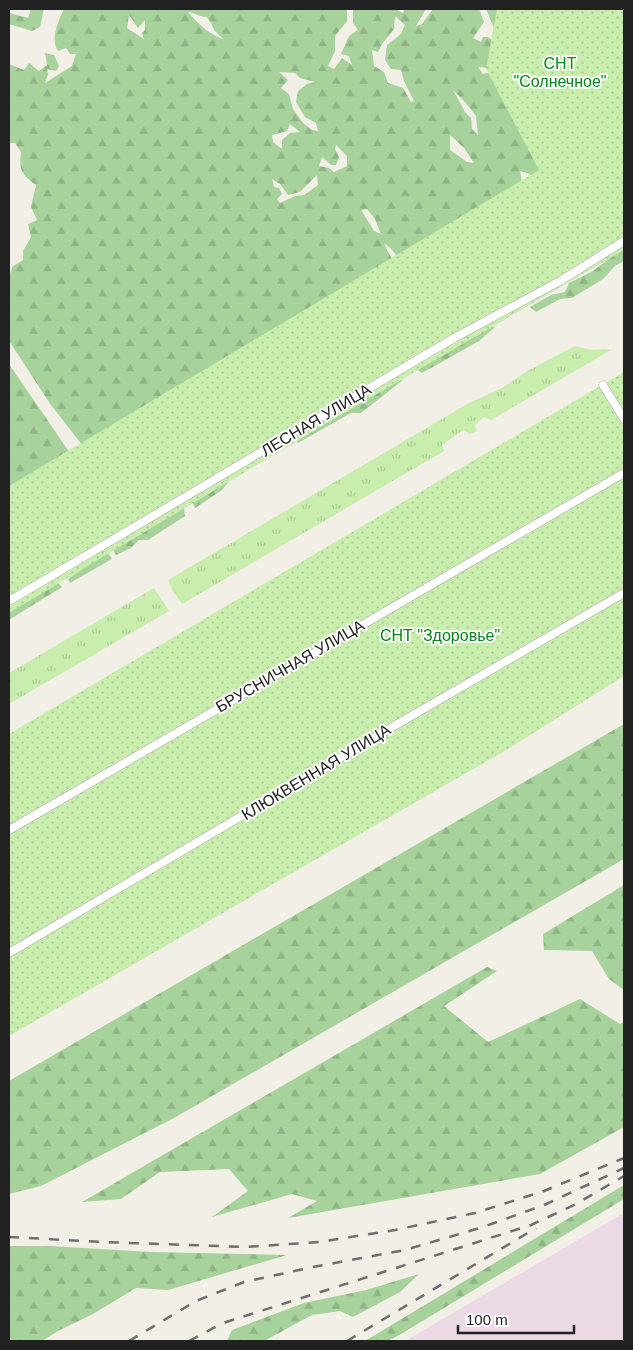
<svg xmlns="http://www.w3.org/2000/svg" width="633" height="1350" font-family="Helvetica,sans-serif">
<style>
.industrial{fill:#ebd9e6}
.grass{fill:url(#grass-tufts)}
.forest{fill:url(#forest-firs);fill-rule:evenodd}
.garden{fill:url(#garden-dots)}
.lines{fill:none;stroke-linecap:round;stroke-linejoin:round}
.minor-casing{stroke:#a8a8a8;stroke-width:9}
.minor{stroke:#fff;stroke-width:8}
.rail{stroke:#6f6f6f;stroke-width:2.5;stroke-dasharray:10 10;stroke-linecap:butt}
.labels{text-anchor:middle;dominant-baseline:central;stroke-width:4;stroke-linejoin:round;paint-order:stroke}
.park-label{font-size:16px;fill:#07861a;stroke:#fff}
.street-label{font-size:16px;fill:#212121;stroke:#fff}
</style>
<defs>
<pattern id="grass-tufts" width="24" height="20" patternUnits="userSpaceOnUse" patternTransform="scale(1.25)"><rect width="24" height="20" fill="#c8edac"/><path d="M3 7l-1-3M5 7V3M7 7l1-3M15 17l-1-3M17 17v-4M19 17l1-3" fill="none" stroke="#accb94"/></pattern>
<pattern id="forest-firs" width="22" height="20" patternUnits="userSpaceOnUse" patternTransform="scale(1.25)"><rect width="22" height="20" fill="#a7d29b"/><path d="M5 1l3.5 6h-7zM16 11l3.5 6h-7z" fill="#8fb485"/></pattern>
<pattern id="garden-dots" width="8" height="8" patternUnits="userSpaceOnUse" patternTransform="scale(1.25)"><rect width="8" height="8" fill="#c8edac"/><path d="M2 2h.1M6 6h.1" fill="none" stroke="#accb94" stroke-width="1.8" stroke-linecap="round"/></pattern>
</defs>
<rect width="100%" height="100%" fill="#f2efe7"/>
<path class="industrial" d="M 624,1213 L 624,1341 L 405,1341 Z"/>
<path class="grass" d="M 575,346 L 592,350 L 606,349 L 611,350 L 491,420 L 484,417 L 475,425 L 477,431 L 470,434 L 463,430 L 442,445 L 444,451 L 182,604 L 173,591 L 168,580 L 469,403 L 502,388 L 529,370 Z
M 154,588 L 169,611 L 9,704 L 9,673 Z"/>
<path class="forest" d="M 31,9 L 44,9 L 40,27 L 32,31 L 9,24 L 9,13 L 28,18 Z
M 64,9 L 347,9 L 347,21 L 335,36 L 335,51 L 328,66 L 334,69 L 342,58 L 352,65 L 349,56 L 341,54 L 349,36 L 358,30 L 353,23 L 353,9 L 395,9 L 403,13 L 405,9 L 426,9 L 416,26 L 422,24 L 433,9 L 479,9 L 484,22 L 473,38 L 481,42 L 483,37 L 488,37 L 496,43 L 494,28 L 486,9 L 497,9 L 502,19 L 508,23 L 522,20 C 543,35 547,41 557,65 L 548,68 L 541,63 L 539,52 L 534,59 L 538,65 L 531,67 L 531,58 L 526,50 L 519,61 L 510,54 L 509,66 L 502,68 L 496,62 L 491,68 L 478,67 L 483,74 C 498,71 508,72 520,83 L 516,89 L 523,97 L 528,95 L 526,78 L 533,78 L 537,70 C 548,72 555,76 559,87 L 550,87 L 551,95 L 561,101 L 564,96 L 563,90 L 569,84 L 567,79 L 562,80 L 561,72 L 566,61 L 559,49 L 562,35 L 573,16 L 583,16 L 589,11 L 601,12 L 609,28 L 603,31 L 601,35 L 609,38 L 614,33 L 620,35 L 624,46 L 624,53 L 617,52 L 605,41 L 605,49 L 597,53 L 589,49 L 585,45 L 578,50 L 570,50 L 576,62 L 572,67 L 580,77 L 579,73 L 581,67 L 587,64 L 579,55 L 583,52 L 592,57 L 600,58 L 603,67 L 616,76 L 624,76 L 624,154 L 611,143 L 608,148 L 624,160 L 624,172 L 617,175 L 608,168 L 602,172 L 605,180 L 586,194 L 587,202 L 581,203 L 574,196 L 568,203 L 569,210 L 581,219 L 574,222 L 554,206 C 534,220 531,222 508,216 L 508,225 L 487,239 L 477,241 L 470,233 L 460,250 L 465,260 L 459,260 L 458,274 L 453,279 L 444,276 L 442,269 L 431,264 L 426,271 L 434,275 L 429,282 L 420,283 C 417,277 413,276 408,271 C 399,264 395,248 384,244 L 401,276 L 412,277 L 415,284 L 405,292 L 400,301 L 387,299 L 388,288 L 380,292 L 382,296 L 375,304 L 383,308 L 380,316 L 372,315 L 351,302 L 347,308 L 351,319 L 353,330 C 338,342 322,349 310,363 L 317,371 L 310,377 L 305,374 L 300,366 L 294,371 L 293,383 L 285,390 L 274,389 L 272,379 L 265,387 L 255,388 L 255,398 L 247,412 L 234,410 L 220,398 L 215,399 L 203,394 L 207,403 L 201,413 L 189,417 C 185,428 170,445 157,447 C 153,448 148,446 145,446 L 140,459 L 131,456 L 113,469 L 117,478 L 113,484 L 106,483 L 104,474 L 96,468 L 90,455 L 51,405 L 9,341 L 9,276 L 13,266 L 23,260 L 23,251 L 31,237 L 28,224 L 37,220 L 31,207 L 36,185 C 21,174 19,170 21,152 L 15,143 L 9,143 L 9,64 L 24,70 L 29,63 L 39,71 L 47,65 L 45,53 L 54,55 L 59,66 L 56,71 L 47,69 L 48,74 L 45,83 L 72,66 L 76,54 L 70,54 L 66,48 L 58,51 C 50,38 58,22 64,9 ZM 188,12 C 195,13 199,17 207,17 L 211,23 L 214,30 L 223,39 C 209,34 198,24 188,12 ZM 129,15 L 138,28 L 145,20 L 145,30 L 142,33 L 144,39 L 127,28 ZM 395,16 L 405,25 L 401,34 L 387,45 L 385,60 L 391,69 L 401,70 L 404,81 L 414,101 L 411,102 L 403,88 L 388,83 L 384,72 L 374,66 L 372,50 L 378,52 L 382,44 L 394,29 ZM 279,72 L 295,73 L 300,78 L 315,82 L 307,84 L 298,91 L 296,102 L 305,117 L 316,123 L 318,131 L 312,130 L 303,123 L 293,109 L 289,94 L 281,88 L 288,80 ZM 453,90 L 466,103 L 476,116 L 478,135 L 472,129 L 471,118 L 465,112 ZM 290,124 L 300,132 L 290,133 L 282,140 L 282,149 L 273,142 L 272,135 L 287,131 ZM 450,135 L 464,148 L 474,163 L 467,162 L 450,150 ZM 336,145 L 347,156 L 347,166 L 334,172 L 329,168 L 319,166 L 322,157 L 331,165 L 336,165 L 339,157 L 335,149 ZM 520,171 L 530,174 L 531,184 L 528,191 L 522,194 L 520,200 L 512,193 L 522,182 ZM 317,175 L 318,185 L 304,195 L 295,196 L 280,203 L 277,199 L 282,194 L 279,188 L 274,187 L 272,179 L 280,184 L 288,195 L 300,192 ZM 367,209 L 375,219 L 381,234 L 374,231 L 361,210 Z
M 624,249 L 624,261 L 615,266 L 603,279 L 572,298 L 560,299 L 536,312 L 530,307 L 551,295 L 565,292 L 569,283 L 593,271 L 619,251 Z
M 483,327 L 495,327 L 479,341 L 422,373 L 415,368 Z
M 9,364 L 70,453 L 9,517 Z
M 390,380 L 403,380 L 361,413 L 351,413 L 298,443 L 295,438 Z
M 229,481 L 222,490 L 195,508 L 191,499 Z
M 184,508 L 185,516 L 148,540 L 139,540 L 131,548 L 116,555 L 111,546 Z
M 107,551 L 112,559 L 70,583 L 68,579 Z
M 56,581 L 62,587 L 9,620 L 9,606 L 28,595 L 39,595 L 45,584 Z
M 624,724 L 624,859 L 174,1118 L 41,1186 L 9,1194 L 9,1081 Z
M 624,885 L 624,990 L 609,979 L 592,951 L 544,950 L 543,934 Z
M 487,967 L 497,971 L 444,1006 L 488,1042 L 580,999 L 620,1024 L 624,1022 L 624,1127 L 540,1174 L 288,1218 L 317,1201 L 292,1194 L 212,1217 L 248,1191 L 229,1169 L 160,1172 L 121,1199 L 82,1202 Z
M 624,1185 L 624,1199 L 401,1334 L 388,1341 L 365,1341 Z
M 9,1246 L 50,1246 L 151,1252 L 287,1255 L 168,1290 L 136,1288 L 93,1314 L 58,1331 L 42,1341 L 9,1341 Z
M 419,1274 L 400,1292 L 353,1317 L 340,1311 L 312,1315 L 264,1341 L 227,1341 L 232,1330 L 304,1303 L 366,1290 Z"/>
<path class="garden" d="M 497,9 L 624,9 L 624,250 L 322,426 L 9,613 L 9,486 L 539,170 L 486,69 Z
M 624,372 L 624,676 L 508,749 L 9,1036 L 9,734 Z"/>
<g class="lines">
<defs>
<path id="minor" d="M 603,385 L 624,419
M 9,601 L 454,338 L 560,281 L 624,241
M 9,830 L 624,473
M 9,953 L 394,726 L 624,593"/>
</defs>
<use href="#minor" class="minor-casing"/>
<use href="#minor" class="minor"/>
<path class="rail" d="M 9,1237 L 103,1242 L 246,1247 L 319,1242 L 395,1230 L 475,1213 L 544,1191 L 624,1158
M 129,1341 L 196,1301 L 244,1282 L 313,1267 L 405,1250 L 483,1227 L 544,1205 L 624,1168
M 189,1341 L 223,1323 L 531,1225 L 576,1204 L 624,1176
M 347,1341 L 536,1228"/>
</g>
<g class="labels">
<g class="park-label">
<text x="560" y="63">СНТ<tspan x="560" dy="18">"Солнечное"</tspan></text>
<text x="440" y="635">СНТ "Здоровье"</text>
</g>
<g class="street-label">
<text transform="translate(316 420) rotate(-31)">ЛЕСНАЯ УЛИЦА</text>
<text transform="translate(290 666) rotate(-30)">БРУСНИЧНАЯ УЛИЦА</text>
<text transform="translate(316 772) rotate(-31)">КЛЮКВЕННАЯ УЛИЦА</text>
</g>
</g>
<rect width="633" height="1350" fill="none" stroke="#212121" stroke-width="20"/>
<path d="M458 1325v8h116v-8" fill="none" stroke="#212121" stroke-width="2.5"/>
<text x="466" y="1325" font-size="15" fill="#212121" stroke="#ffffff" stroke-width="4" paint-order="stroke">100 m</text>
</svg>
